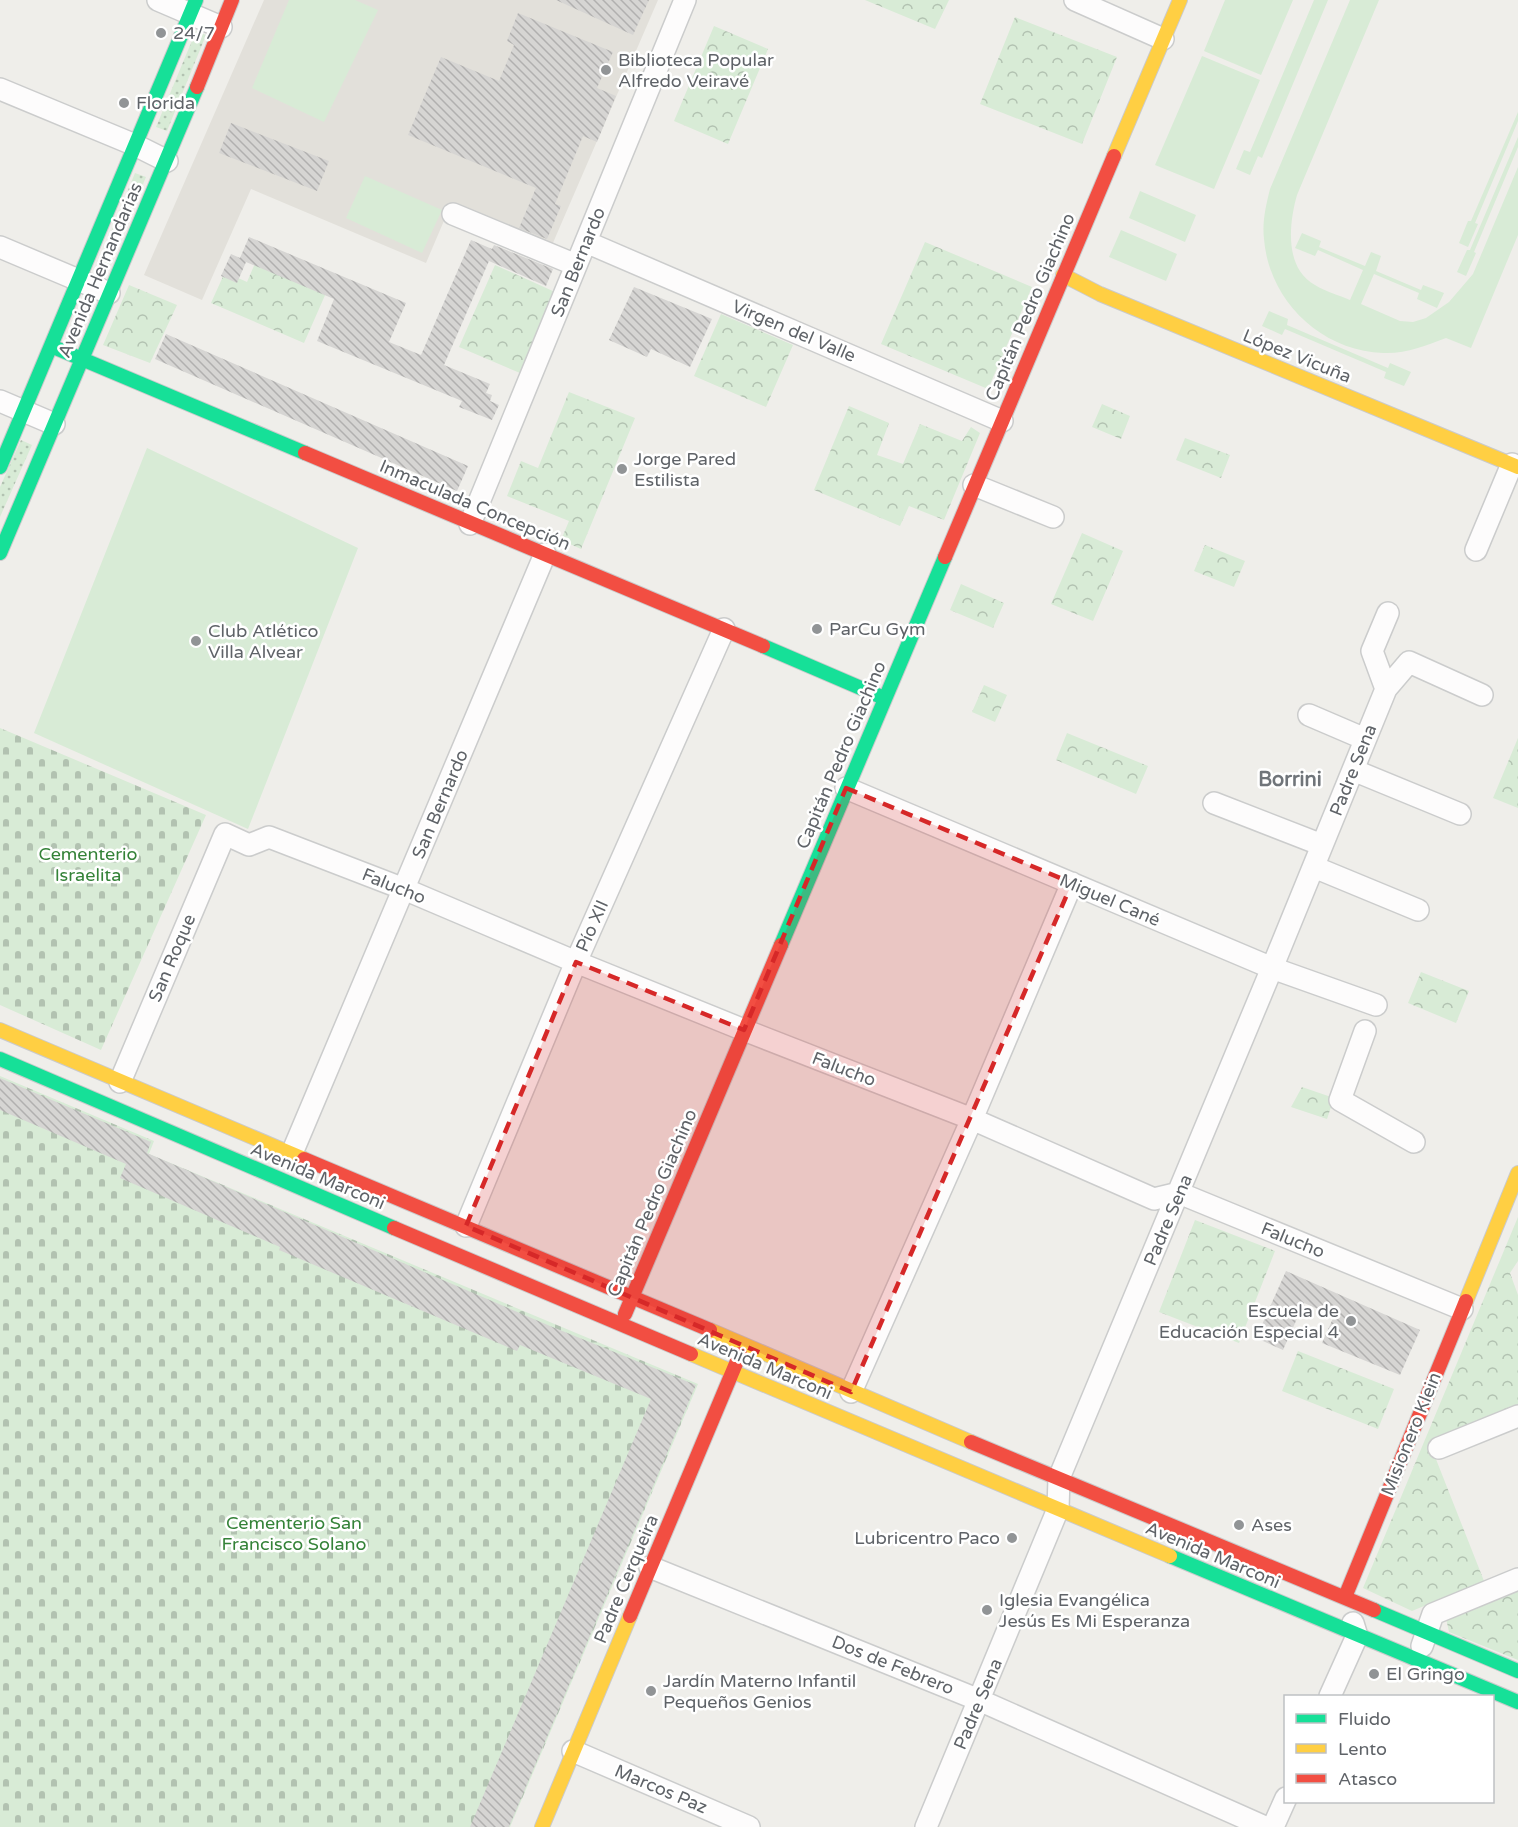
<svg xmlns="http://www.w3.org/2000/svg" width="1518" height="1827" font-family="'Varela Round',sans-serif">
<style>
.education{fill:#e2e0da}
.grass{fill:url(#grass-dots)}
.cemetery{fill:url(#cemetery-stones)}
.park{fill:url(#park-crowns)}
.pitch{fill:#d8ebd6}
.building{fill:url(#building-back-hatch)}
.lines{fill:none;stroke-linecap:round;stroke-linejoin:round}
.street-casing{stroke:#cbcccc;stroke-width:24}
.fast-casing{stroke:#cacacb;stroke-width:16}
.slow-casing{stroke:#cacacb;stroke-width:16}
.jam-casing{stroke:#cacacb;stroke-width:16}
.street{stroke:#fdfcfc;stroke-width:21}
.fast{stroke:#16e098;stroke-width:14}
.slow{stroke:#ffcf43;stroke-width:14}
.jam{stroke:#f24e42;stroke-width:14}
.marked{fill:#d62828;fill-opacity:0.2;stroke:#d62828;stroke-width:4.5;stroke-dasharray:12 8;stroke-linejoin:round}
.poi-dot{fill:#919496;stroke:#fff;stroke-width:2}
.labels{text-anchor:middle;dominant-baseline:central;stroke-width:5;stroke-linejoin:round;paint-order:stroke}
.poi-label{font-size:18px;fill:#5f6368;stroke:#fff;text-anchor:start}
.street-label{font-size:18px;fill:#5f6368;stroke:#fff}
.park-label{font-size:18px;fill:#348238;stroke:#fff}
.neighbourhood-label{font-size:20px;font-weight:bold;fill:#70757a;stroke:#fff}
</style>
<defs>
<pattern id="grass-dots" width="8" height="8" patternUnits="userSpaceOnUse" patternTransform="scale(1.5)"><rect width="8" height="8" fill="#d8ebd6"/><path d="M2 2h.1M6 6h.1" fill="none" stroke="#b2c2b1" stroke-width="1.8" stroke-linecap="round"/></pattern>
<pattern id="cemetery-stones" width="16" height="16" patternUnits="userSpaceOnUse" patternTransform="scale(1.5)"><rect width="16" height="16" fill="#d8ebd6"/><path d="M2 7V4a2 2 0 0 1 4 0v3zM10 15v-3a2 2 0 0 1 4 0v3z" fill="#b2c2b1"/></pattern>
<pattern id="park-crowns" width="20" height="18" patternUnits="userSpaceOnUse" patternTransform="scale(1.5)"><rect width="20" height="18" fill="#d8ebd6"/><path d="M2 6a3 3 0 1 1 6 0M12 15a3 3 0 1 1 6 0" fill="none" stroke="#b2c2b1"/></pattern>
<pattern id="building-back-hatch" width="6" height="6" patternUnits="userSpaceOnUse" patternTransform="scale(1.5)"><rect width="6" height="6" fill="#d6d5d3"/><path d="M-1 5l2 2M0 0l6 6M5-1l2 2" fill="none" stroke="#b1b0af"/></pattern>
</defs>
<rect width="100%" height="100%" fill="#efeeea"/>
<path class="education" d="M 264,0 L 658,0 L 549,252 L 449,209 L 426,263 L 251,189 L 202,300 L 144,275 Z"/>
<path class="grass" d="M 196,31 L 206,35 L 167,131 L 156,127 Z
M 135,173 L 146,177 L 106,273 L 96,269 Z
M 21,440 L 32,445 L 0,517 L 0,487 Z"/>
<path class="cemetery" d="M 0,728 L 206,815 L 101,1050 L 0,1005 Z
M 0,1076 L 154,1141 L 149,1154 L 698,1384 L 510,1827 L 0,1827 Z"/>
<path class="park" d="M 865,0 L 949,0 L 935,29 Z
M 1015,17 L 1117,57 L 1082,144 L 980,104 Z
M 714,26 L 768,49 L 728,144 L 674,121 Z
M 925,242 L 1032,287 L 988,389 L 881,344 Z
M 256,261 L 326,293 L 304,343 L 211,303 L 225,272 L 247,282 Z
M 495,265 L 555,292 L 520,373 L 459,347 Z
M 129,285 L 177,305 L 150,363 L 103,345 Z
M 721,314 L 793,345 L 766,407 L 694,376 Z
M 569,392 L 635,418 L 581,549 L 561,540 L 569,521 L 507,496 L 521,461 L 538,468 Z
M 1102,404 L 1130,416 L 1121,439 L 1092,427 Z
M 849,406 L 889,423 L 877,455 L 903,464 L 920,424 L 962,441 L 971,427 L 980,433 L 944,520 L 909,506 L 900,526 L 814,490 Z
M 1185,438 L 1230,455 L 1221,478 L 1176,460 Z
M 1082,533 L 1123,551 L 1093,621 L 1051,604 Z
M 1205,545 L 1245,561 L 1234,587 L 1194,571 Z
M 961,584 L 1004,603 L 993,628 L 950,610 Z
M 984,685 L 1007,695 L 995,722 L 972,712 Z
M 1067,733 L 1148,766 L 1136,794 L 1056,760 Z
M 1518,738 L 1518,808 L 1493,798 Z
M 1421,972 L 1469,991 L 1456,1023 L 1408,1003 Z
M 1302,1087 L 1334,1098 L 1327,1119 L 1291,1107 Z
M 1518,1217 L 1518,1261 L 1510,1273 L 1518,1295 L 1518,1408 L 1430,1444 L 1484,1581 L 1412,1611 L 1363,1588 Z
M 1195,1220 L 1275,1251 L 1239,1343 L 1159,1312 Z
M 1298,1351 L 1394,1389 L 1378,1429 L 1282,1391 Z
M 1518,1589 L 1518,1660 L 1449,1632 L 1446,1618 Z"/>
<path class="pitch" d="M 289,0 L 355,0 L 378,10 L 324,122 L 252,88 Z
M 1225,0 L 1293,0 L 1261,75 L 1204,51 Z
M 1314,0 L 1328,0 L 1262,158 L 1258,156 L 1250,175 L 1236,169 L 1244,150 L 1250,152 Z
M 1350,0 L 1379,0 L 1297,195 C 1289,223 1284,268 1315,285 C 1326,292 1339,295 1350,300 L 1363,270 L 1318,250 L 1315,256 L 1295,248 L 1302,233 L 1321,241 L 1319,247 L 1365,266 L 1371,252 L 1381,256 L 1376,271 L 1421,290 L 1423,285 L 1444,293 L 1437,308 L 1417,299 L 1419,293 L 1374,274 L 1361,304 L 1400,321 L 1413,322 L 1426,318 L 1449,302 L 1473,274 L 1518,167 L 1518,235 L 1471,348 L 1446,338 C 1425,346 1406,354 1383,353 C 1321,351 1269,301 1264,239 C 1262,222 1266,205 1270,189 Z
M 1202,56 L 1260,80 L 1214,189 L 1155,165 Z
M 1518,112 L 1518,121 L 1475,223 L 1478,224 L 1468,247 L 1459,243 L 1468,221 L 1471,221 Z
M 1518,137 L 1518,147 L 1474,252 L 1476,253 L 1466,276 L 1457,272 L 1467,250 L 1470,250 Z
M 365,176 L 442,210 L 422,253 L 346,218 Z
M 1140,191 L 1196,215 L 1185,242 L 1129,218 Z
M 1121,230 L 1177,254 L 1166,281 L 1109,257 Z
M 1269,311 L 1288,319 L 1287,325 L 1388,368 L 1390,363 L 1411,372 L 1404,386 L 1384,378 L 1386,372 L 1285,329 L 1282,335 L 1262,326 Z
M 147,448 L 358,548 L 248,829 L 34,733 Z"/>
<path class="building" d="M 556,0 L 649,0 L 633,35 Z
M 518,13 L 613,52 L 597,88 L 616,96 L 597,142 L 583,136 L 555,204 L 561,206 L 547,239 L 519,228 L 536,188 L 408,135 L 441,57 L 499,81 L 514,45 L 507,41 Z
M 231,123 L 329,161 L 317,191 L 219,153 Z
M 249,237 L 406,303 L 389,342 L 421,355 L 471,240 L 492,249 L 494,245 L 553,269 L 546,286 L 489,261 L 444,365 L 490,384 L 486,393 L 492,395 L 490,401 L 499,405 L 492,420 L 459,407 L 462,401 L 317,341 L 334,299 L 246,262 L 237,283 L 221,276 L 231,254 L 240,258 Z
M 634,287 L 712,319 L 690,367 L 651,349 L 647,357 L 609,340 Z
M 166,334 L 468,466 L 457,491 L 155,359 Z
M 0,1078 L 151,1142 L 147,1153 L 550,1326 L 696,1385 L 509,1827 L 470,1827 L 651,1399 L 520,1345 L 517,1351 L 279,1250 L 280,1247 L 120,1178 L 126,1164 L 0,1110 Z
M 1286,1271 L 1420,1330 L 1400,1375 L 1322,1343 L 1334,1316 L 1304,1303 L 1283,1350 L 1256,1338 Z"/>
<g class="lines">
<defs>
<path id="street" d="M 158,0 L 221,27
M 1075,0 L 1163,39
M 0,89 L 135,145 L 167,161
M 453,214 L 576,265
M 586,242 L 1002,421
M 0,247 L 109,293
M 0,401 L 54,424
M 974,485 L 1053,517
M 470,524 L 685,0
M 1476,550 L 1512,464
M 1386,689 L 1409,662 L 1482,695
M 1309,715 L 1365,739
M 1353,770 L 1460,814
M 846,788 L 1272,968 L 1376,1005
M 1214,803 L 1322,845
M 1314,867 L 1418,910
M 1365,1031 L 1340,1100 L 1414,1142
M 120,1082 L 225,834 L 249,845 L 269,837 L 404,889 L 576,962 L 744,1030 L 972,1119 L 1154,1199 L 1179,1193 L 1462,1309
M 292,1153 L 545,554
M 466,1226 L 576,962 L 724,629
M 851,1392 L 972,1119 L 1072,883
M 1439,1448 L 1518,1416
M 650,1567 L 979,1700 L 1265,1827
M 1422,1646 L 1433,1614 L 1518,1579
M 1330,1696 L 1357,1636 L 1353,1623
M 573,1751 L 749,1827
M 926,1827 L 1058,1509 L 1059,1478 L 1272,968 L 1386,689 L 1372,651 L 1388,613
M 1273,1827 L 1286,1798"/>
<path id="fast" d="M 51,346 L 305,453
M 0,467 L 196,0
M 0,553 L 197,87
M 763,646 L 884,698
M 781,945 L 945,557
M 0,1059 L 394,1228
M 1170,1556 L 1518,1702
M 1374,1610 L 1518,1671"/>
<path id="slow" d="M 1114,156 L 1180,0
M 1063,275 L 1100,294 L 1518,467
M 0,1030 L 304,1159
M 1466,1301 L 1518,1173
M 710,1330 L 971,1442
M 691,1354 L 1170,1556
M 542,1827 L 630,1616"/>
<path id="jam" d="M 197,87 L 232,0
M 305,453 L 763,646
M 945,557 L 1114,156
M 304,1159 L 710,1330
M 394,1228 L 691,1354
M 625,1314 L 781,945
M 971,1442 L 1374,1610
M 1345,1597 L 1466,1301
M 630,1616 L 740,1354"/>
</defs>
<use href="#street" class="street-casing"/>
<use href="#fast" class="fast-casing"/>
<use href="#slow" class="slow-casing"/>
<use href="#jam" class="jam-casing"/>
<use href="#street" class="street"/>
<use href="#fast" class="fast"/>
<use href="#slow" class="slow"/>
<use href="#jam" class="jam"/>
</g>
<path class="marked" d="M 846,788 L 1072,883 L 851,1392 L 466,1226 L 576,962 L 744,1030 Z"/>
<g class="poi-dot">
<circle cx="161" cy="33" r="6"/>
<circle cx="606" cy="70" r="6"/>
<circle cx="124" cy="103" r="6"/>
<circle cx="622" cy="469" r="6"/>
<circle cx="817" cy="629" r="6"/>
<circle cx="196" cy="641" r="6"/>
<circle cx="1351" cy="1321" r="6"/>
<circle cx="1239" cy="1525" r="6"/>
<circle cx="1012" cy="1538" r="6"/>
<circle cx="987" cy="1610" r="6"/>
<circle cx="1374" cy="1674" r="6"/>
<circle cx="651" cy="1691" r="6"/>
</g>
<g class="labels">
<g class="poi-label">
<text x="173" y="33">24/7</text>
<text x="618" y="60">Biblioteca Popular<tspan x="618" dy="21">Alfredo Veiravé</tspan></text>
<text x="136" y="103">Florida</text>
<text x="634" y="459">Jorge Pared<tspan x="634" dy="21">Estilista</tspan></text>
<text x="829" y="629">ParCu Gym</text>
<text x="208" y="631">Club Atlético<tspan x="208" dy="21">Villa Alvear</tspan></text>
<text x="1339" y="1311" text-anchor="end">Escuela de<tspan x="1339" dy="21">Educación Especial 4</tspan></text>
<text x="1251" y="1525">Ases</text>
<text x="1000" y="1538" text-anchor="end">Lubricentro Paco</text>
<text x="999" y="1600">Iglesia Evangélica<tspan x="999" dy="21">Jesús Es Mi Esperanza</tspan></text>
<text x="1386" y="1674">El Gringo</text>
<text x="663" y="1681">Jardín Materno Infantil<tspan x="663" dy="21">Pequeños Genios</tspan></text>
</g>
<g class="street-label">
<text transform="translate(578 262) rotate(-68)">San Bernardo</text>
<text transform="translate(100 270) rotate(-67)">Avenida Hernandarias</text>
<text transform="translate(1030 307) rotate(-67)">Capitán Pedro Giachino</text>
<text transform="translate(794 331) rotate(23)">Virgen del Valle</text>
<text transform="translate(1297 356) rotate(22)">López Vicuña</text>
<text transform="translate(475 505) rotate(23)">Inmaculada Concepción</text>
<text transform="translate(841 755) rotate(-67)">Capitán Pedro Giachino</text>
<text transform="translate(1353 770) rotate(-68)">Padre Sena</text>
<text transform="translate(440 804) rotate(-67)">San Bernardo</text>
<text transform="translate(394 886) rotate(22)">Falucho</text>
<text transform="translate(1110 900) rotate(23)">Miguel Cané</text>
<text transform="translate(592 926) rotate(-66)">Pío XII</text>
<text transform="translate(172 958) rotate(-67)">San Roque</text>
<text transform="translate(844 1069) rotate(21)">Falucho</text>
<text transform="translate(318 1176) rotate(23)">Avenida Marconi</text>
<text transform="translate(652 1203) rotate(-67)">Capitán Pedro Giachino</text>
<text transform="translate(1168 1220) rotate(-67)">Padre Sena</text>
<text transform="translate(1293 1240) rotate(22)">Falucho</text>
<text transform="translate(765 1366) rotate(23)">Avenida Marconi</text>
<text transform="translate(1411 1434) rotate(-68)">Misionero Klein</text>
<text transform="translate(1213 1555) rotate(23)">Avenida Marconi</text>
<text transform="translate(626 1579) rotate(-67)">Padre Cerqueira</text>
<text transform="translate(893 1665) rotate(22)">Dos de Febrero</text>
<text transform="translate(978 1704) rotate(-67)">Padre Sena</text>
<text transform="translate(661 1789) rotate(23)">Marcos Paz</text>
</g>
<g class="park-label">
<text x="88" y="854">Cementerio<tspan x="88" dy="21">Israelita</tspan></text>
<text x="294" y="1523">Cementerio San<tspan x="294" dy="21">Francisco Solano</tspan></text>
</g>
<g class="neighbourhood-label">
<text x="1290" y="780">Borrini</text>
</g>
</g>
<rect x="1284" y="1695" width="210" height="108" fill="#ffffff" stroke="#bfc1c3" stroke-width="1.5"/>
<rect x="1296" y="1714" width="30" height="9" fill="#16e098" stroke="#bfc1c3" stroke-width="1.5"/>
<text x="1338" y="1725" font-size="18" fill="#5f6368">Fluido</text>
<rect x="1296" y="1744" width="30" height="9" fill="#ffcf43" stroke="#bfc1c3" stroke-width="1.5"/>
<text x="1338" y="1755" font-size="18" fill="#5f6368">Lento</text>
<rect x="1296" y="1774" width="30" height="9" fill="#f24e42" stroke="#bfc1c3" stroke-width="1.5"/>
<text x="1338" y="1785" font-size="18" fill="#5f6368">Atasco</text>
</svg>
